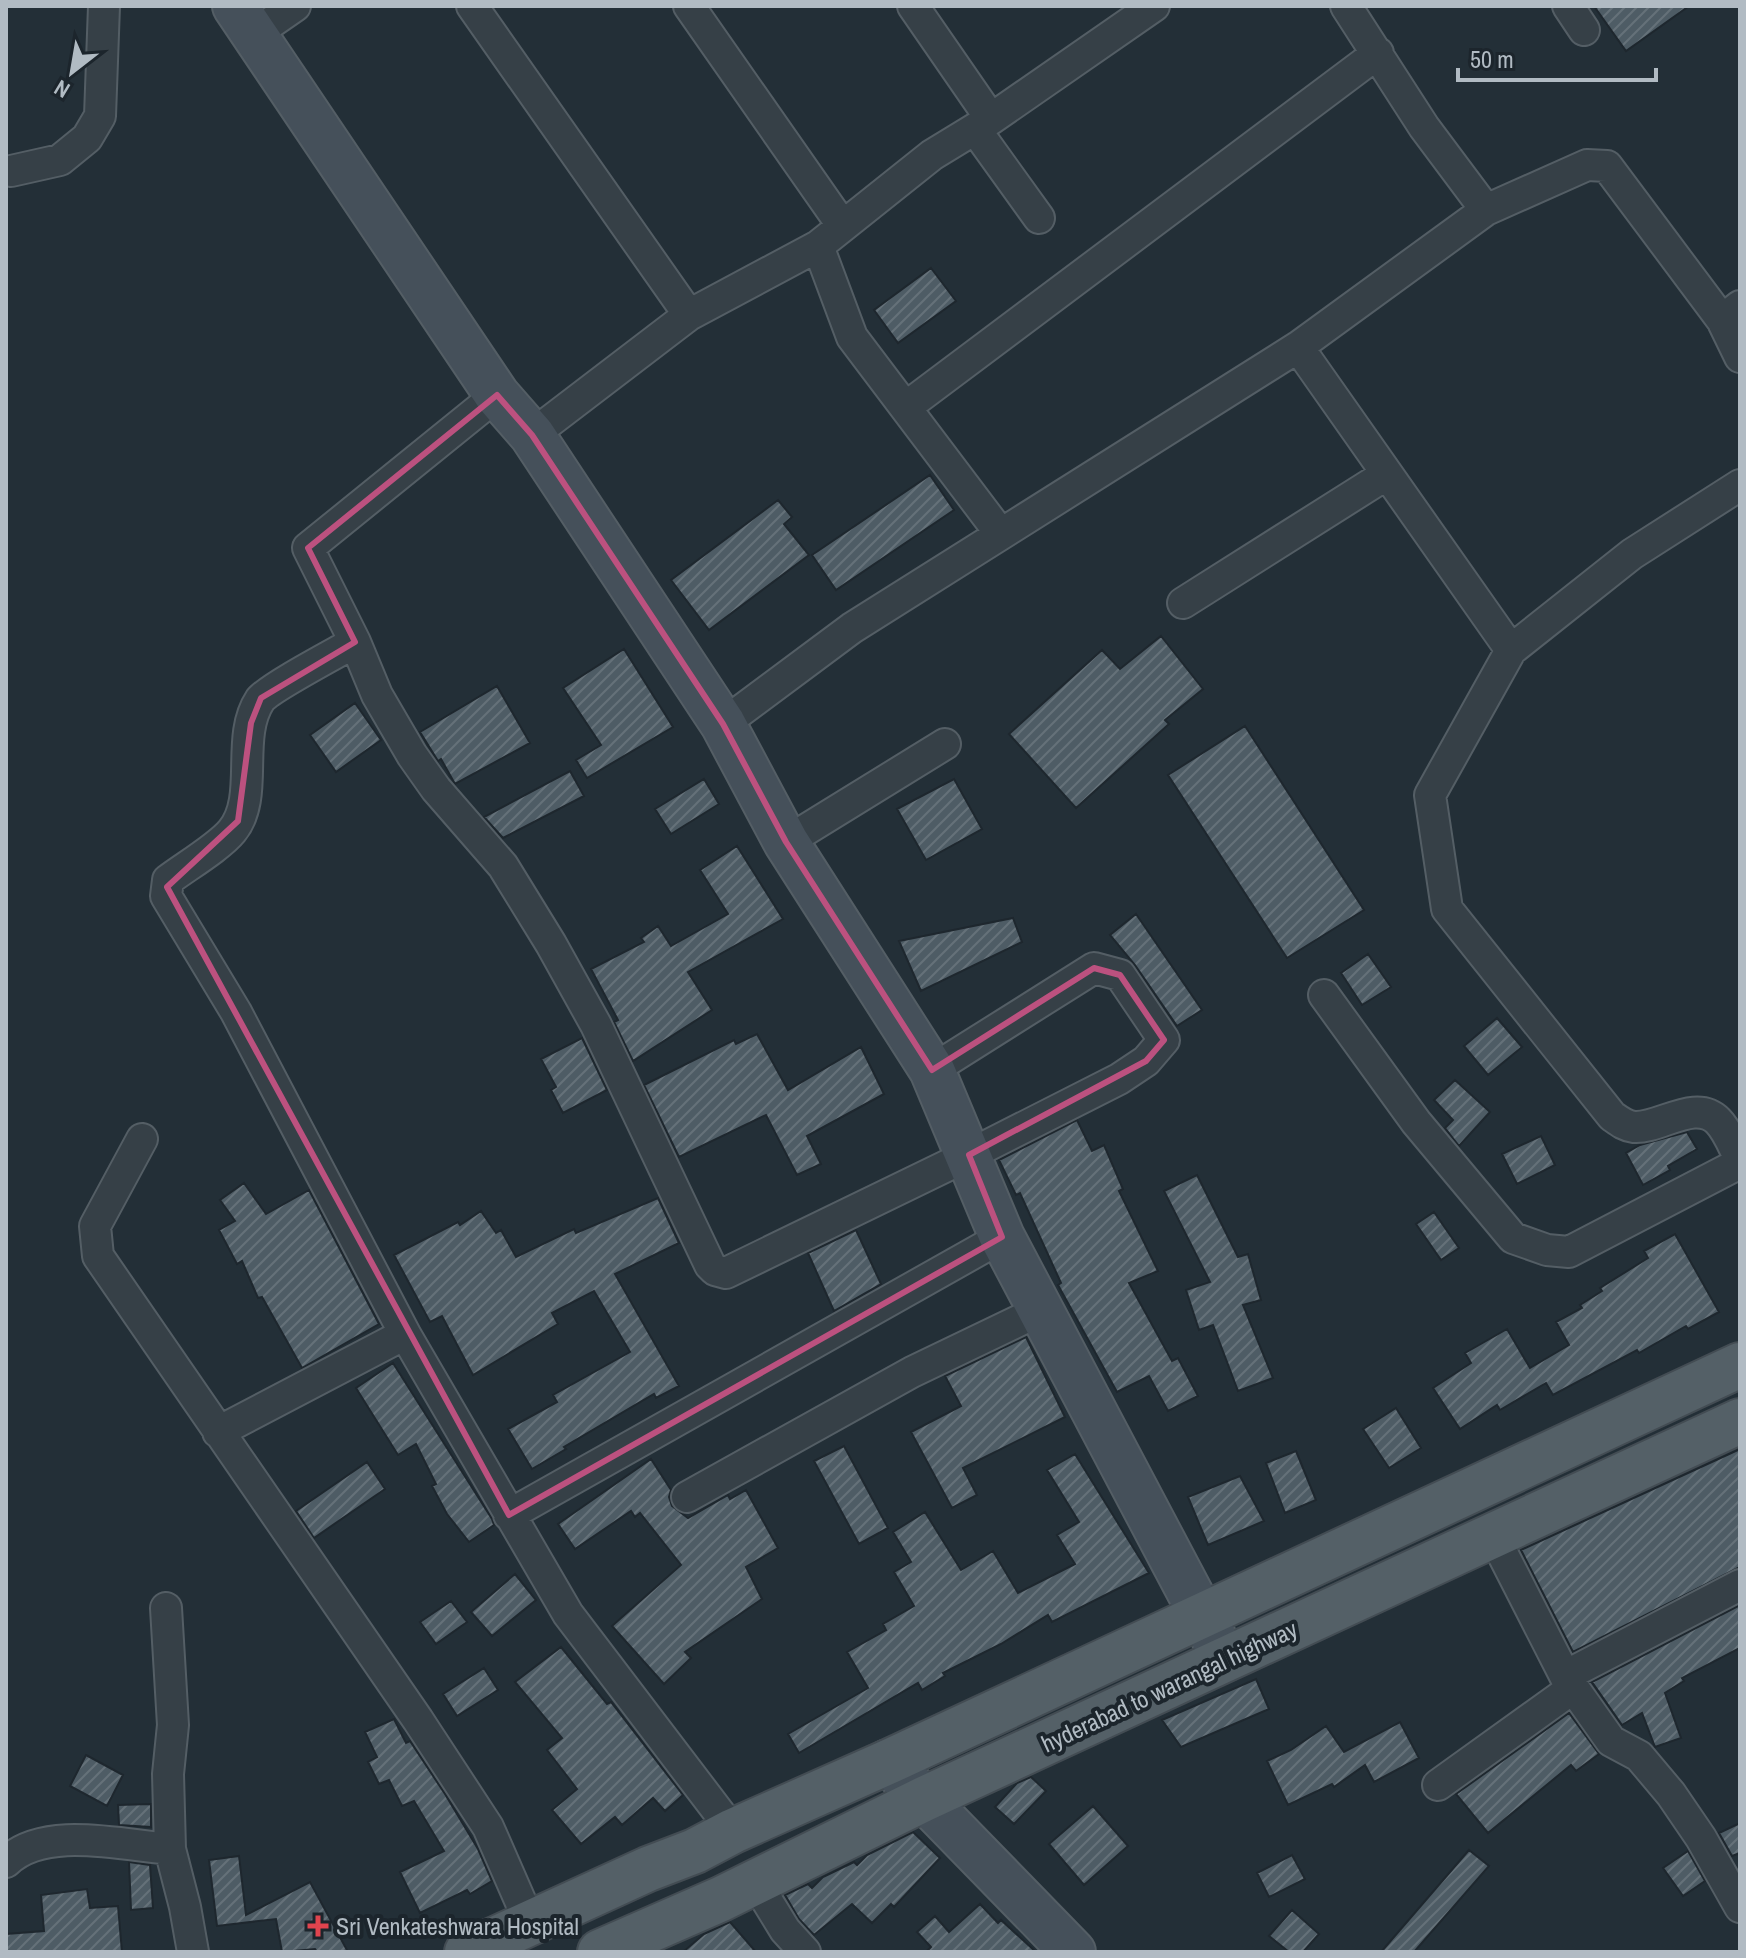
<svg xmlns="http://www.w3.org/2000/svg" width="1746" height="1958" font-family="'Archivo Narrow',sans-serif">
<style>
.building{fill:url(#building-hatch);stroke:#1e272e;stroke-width:2}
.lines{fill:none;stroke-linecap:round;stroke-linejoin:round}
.street-casing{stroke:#545e65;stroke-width:34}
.secondary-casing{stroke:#545e65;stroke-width:48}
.primary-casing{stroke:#434c53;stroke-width:48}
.street{stroke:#364047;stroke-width:30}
.secondary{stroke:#45505a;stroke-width:44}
.primary{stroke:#546067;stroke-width:44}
.marked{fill:none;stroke:#bc517f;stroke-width:6;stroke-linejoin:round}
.health-dot{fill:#e0444e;stroke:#1c252c;stroke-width:3}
.labels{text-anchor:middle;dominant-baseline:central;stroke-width:8;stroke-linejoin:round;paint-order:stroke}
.street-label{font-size:24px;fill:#b1bbc3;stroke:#1c252c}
.poi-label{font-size:24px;fill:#b1bbc3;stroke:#1c252c;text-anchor:start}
</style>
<defs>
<pattern id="building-hatch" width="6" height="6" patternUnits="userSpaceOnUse" patternTransform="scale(2)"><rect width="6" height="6" fill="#4e5c65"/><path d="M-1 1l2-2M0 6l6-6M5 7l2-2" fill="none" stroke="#657179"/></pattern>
</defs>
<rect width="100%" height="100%" fill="#232f37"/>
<path class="building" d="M 1594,6 L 1689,6 L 1626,51 Z
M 931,268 L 956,301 L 898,343 L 874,310 Z
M 930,475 L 954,510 L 836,590 L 812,555 Z
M 778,500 L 792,517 L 784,524 L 809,555 L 709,630 L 671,580 Z
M 1161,636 L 1203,689 L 1165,720 L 1169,724 L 1076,808 L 1009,734 L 1102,650 L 1120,669 Z
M 624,649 L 673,727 L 587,778 L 576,760 L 601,745 L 563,688 Z
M 497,686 L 530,743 L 455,784 L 441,759 L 438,761 L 420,732 Z
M 355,703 L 381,740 L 336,772 L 310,735 Z
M 1245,726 L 1364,910 L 1287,958 L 1168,775 Z
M 570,771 L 584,796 L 503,838 L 484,817 Z
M 704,779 L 719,804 L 671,834 L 655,809 Z
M 954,779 L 982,829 L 926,860 L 897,809 Z
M 737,846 L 783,919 L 688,972 L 712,1010 L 633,1061 L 614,1022 L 618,1020 L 591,969 L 644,942 L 641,938 L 658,926 L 671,946 L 728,914 L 700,870 Z
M 1136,914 L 1202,1010 L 1177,1026 L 1135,965 L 1110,935 Z
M 1013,918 L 1022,942 L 921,991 L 899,941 Z
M 1368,954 L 1391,987 L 1362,1005 L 1341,973 Z
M 1497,1018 L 1522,1047 L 1488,1075 L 1464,1046 Z
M 757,1034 L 788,1090 L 861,1047 L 884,1094 L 807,1136 L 821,1164 L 797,1175 L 766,1115 L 679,1157 L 644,1085 L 734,1040 L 736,1044 Z
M 582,1038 L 607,1090 L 563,1113 L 551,1090 L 556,1087 L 541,1059 Z
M 1455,1080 L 1490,1112 L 1459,1146 L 1445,1128 L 1453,1120 L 1434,1100 Z
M 1077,1120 L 1092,1151 L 1104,1145 L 1123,1189 L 1119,1191 L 1158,1271 L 1129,1283 L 1172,1361 L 1178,1358 L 1198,1396 L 1168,1411 L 1149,1376 L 1117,1392 L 1058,1285 L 1061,1283 L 1020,1193 L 1016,1195 L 999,1160 Z
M 1687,1132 L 1697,1149 L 1668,1166 L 1670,1170 L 1643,1185 L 1626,1153 L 1640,1145 Z
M 1541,1136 L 1555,1165 L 1517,1184 L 1502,1154 Z
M 1197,1175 L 1238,1257 L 1248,1254 L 1261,1300 L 1243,1305 L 1273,1378 L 1238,1391 L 1213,1325 L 1199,1330 L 1186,1290 L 1210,1282 L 1164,1191 Z
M 244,1183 L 266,1214 L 309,1190 L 379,1324 L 302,1368 L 262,1297 L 258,1298 L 242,1261 L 237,1264 L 219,1230 L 235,1221 L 220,1200 Z
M 658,1198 L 679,1243 L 615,1274 L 679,1386 L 656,1398 L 654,1394 L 564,1447 L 566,1449 L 532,1469 L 508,1429 L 557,1402 L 553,1395 L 630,1352 L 594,1291 L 552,1313 L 558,1324 L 473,1375 L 442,1316 L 430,1322 L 394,1255 L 458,1222 L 460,1225 L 481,1211 L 496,1233 L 501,1230 L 516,1257 L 574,1229 L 576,1233 Z
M 1434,1212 L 1459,1248 L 1441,1260 L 1416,1224 Z
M 856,1230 L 881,1284 L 834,1311 L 808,1253 Z
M 1675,1234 L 1719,1312 L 1688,1329 L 1686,1326 L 1639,1353 L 1637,1350 L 1553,1395 L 1546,1383 L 1500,1410 L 1497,1405 L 1460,1429 L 1433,1388 L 1471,1363 L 1465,1353 L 1507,1329 L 1530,1368 L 1569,1345 L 1556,1322 L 1582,1308 L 1580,1305 L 1602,1291 L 1600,1288 L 1648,1258 L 1644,1251 Z
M 1026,1337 L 1065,1417 L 963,1468 L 977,1495 L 952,1508 L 911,1432 L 961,1406 L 945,1376 Z
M 393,1363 L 492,1519 L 494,1525 L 469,1542 L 447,1514 L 432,1486 L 436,1484 L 416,1444 L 398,1455 L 356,1388 Z
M 1396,1408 L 1421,1448 L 1389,1468 L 1363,1429 Z
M 844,1446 L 888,1528 L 859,1544 L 814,1461 Z
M 1740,1449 L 1740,1567 L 1573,1652 L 1521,1550 Z
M 1296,1451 L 1316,1500 L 1285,1513 L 1266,1463 Z
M 1075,1454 L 1149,1573 L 1052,1622 L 1048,1615 L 1001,1644 L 943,1673 L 945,1676 L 922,1690 L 918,1683 L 799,1753 L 788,1734 L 868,1688 L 847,1652 L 886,1630 L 883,1624 L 914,1606 L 894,1572 L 911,1562 L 893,1532 L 925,1512 L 961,1570 L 993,1551 L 1018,1593 L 1075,1564 L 1057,1535 L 1079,1522 L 1047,1470 Z
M 651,1459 L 671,1490 L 669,1497 L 672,1506 L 688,1518 L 728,1495 L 730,1499 L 746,1490 L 778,1548 L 746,1567 L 762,1599 L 685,1652 L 691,1658 L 664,1684 L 612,1626 L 681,1565 L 640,1513 L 635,1517 L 631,1511 L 575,1549 L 558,1524 Z
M 367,1462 L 385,1489 L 314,1538 L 296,1511 Z
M 1240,1476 L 1264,1521 L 1208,1545 L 1188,1497 Z
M 515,1574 L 536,1600 L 492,1636 L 471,1612 Z
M 451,1601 L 467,1622 L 436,1644 L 420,1622 Z
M 1740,1605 L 1740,1648 L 1682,1678 L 1684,1681 L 1665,1693 L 1681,1738 L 1655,1747 L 1642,1713 L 1622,1725 L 1592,1682 Z
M 561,1647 L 607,1704 L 611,1702 L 683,1795 L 665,1811 L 653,1798 L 622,1825 L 615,1817 L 581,1844 L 552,1810 L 577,1789 L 547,1750 L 562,1738 L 515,1682 Z
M 484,1668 L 498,1690 L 457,1716 L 443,1694 Z
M 1256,1679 L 1269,1709 L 1181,1747 L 1162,1720 Z
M 1569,1713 L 1599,1754 L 1576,1771 L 1571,1765 L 1488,1833 L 1456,1794 Z
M 394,1719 L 406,1743 L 410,1741 L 445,1794 L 478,1849 L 492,1881 L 470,1894 L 467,1890 L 420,1913 L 400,1872 L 444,1851 L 414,1801 L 402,1806 L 389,1780 L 379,1784 L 368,1762 L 377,1757 L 365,1732 Z
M 1400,1722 L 1419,1758 L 1374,1782 L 1365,1765 L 1334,1787 L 1332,1784 L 1288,1805 L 1267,1761 L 1291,1750 L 1326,1726 L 1344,1752 Z
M 86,1755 L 123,1775 L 107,1806 L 70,1786 Z
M 1031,1777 L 1046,1791 L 1014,1824 L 995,1807 L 1017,1783 Z
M 151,1804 L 151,1827 L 119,1825 L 118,1805 Z
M 1093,1806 L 1128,1846 L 1084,1885 L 1049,1844 Z
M 1740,1823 L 1740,1853 L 1732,1856 L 1719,1833 Z
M 913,1832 L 940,1858 L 894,1907 L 891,1904 L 872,1923 L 852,1904 L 814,1935 L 799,1919 L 785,1895 L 808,1884 L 812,1888 L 823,1877 L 854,1862 L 857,1865 L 867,1855 Z
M 1469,1850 L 1489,1866 L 1414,1952 L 1381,1952 Z
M 1688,1851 L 1705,1881 L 1683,1896 L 1663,1868 Z
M 1292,1855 L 1305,1879 L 1269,1897 L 1257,1873 Z
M 239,1856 L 246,1915 L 310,1882 L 348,1952 L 317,1952 L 315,1949 L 282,1952 L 276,1919 L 217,1926 L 209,1860 Z
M 129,1862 L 150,1865 L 153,1908 L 131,1910 Z
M 87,1889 L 90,1908 L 118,1906 L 122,1952 L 6,1952 L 6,1934 L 44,1931 L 41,1895 Z
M 980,1904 L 998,1923 L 1001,1920 L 1036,1952 L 926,1952 L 931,1947 L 917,1932 L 935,1916 L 949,1932 Z
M 1292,1910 L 1319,1934 L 1303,1952 L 1289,1952 L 1269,1936 Z
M 730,1922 L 756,1952 L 683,1952 L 704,1934 Z"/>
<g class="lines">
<defs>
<path id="street" d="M 472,6 L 689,315
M 689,6 L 842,225
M 913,6 L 991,119
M 1346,6 L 1424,127 L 1486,210 L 1587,165 L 1607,166 L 1722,320
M 1568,6 L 1584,30
M 256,33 L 295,6
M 975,129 L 1039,218
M 11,171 L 60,160 L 87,138 L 100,116 L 104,6
M 818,246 L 852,337 L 1000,533
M 1740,306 L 1722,320 L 1740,357
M 1298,347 L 1511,650
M 497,395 L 308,548 L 355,642 L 377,695 L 412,755 L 436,789 L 503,866 L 551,944 L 596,1025 L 710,1265 L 715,1270 L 726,1273 L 969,1155 L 1119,1079 L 1146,1061 L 1164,1040 L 1120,975 L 1094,968 L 932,1070
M 906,407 L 1378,53
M 532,435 L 689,315 L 818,246 L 932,155 L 991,119 L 1154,6
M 1740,485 L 1632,554 L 1511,650 L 1430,795 L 1447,909 L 1612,1116 C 1619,1121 1625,1126 1634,1127 C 1659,1129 1696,1098 1718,1121 C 1728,1131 1734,1148 1740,1159
M 1183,603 L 1387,474
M 355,642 C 338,652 269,688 260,700 C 235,738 260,797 232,831 C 219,847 185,867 168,880 L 166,896 L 236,1012 L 405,1334 L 568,1614 L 733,1831
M 723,724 L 852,628 L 1298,347 L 1486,210
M 786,842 L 945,744
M 1324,995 L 1416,1122 L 1513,1238 L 1547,1250 L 1569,1252 L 1740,1163
M 142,1139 L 95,1226 L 98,1256 L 418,1720 L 488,1827 L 530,1923
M 218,1432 L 405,1334
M 687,1497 L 912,1372 L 1041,1310
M 509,1515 L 1002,1237
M 1494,1537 L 1565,1676 L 1611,1741 L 1639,1756 L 1671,1794 L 1701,1838 L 1740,1907
M 166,1608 L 173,1725 L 168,1774 L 170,1849 L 185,1907 L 193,1952
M 1565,1676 L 1740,1585
M 1438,1785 L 1573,1688
M 6,1862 C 44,1825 121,1845 170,1849
M 755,1881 L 785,1930 L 805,1952"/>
<path id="secondary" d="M 235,6 L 497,395 L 532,435 L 723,724 L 786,842 L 932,1070 L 1002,1237 L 1225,1659
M 888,1762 L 1073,1952"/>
<path id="primary" d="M 467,1952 L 648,1869 L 695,1851 L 733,1831 L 888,1762 L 1740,1365
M 600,1952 L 721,1899 L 924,1799 L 1740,1421"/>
</defs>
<use href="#street" class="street-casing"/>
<use href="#secondary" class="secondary-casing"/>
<use href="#primary" class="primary-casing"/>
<use href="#street" class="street"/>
<use href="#secondary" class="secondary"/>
<use href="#primary" class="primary"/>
</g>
<path class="marked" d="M 497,395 L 532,435 L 723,724 L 786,842 L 932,1070 L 1094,968 L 1120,975 L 1164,1040 L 1146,1061 L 969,1155 L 1002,1237 L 509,1515 L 167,887 L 238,821 L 251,723 L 261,698 L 355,642 L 308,548 Z"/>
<path class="health-dot" d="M314 1914h8v8h8v8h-8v8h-8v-8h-8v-8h8z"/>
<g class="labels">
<g class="street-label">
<text transform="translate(1169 1686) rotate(-25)">hyderabad to warangal highway</text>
</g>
<g class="poi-label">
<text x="336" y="1926">Sri Venkateshwara Hospital</text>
</g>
</g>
<rect width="1746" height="1958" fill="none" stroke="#b1bbc3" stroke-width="16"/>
<g transform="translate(72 72) rotate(211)" stroke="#1c252c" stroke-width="6" paint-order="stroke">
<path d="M0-6L14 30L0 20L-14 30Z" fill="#b1bbc3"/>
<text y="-12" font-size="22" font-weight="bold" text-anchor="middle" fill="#b1bbc3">N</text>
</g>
<path d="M1458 68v12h198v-12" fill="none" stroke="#b1bbc3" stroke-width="4"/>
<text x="1470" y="68" font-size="24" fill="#b1bbc3" stroke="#1c252c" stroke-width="6" paint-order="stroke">50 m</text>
</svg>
